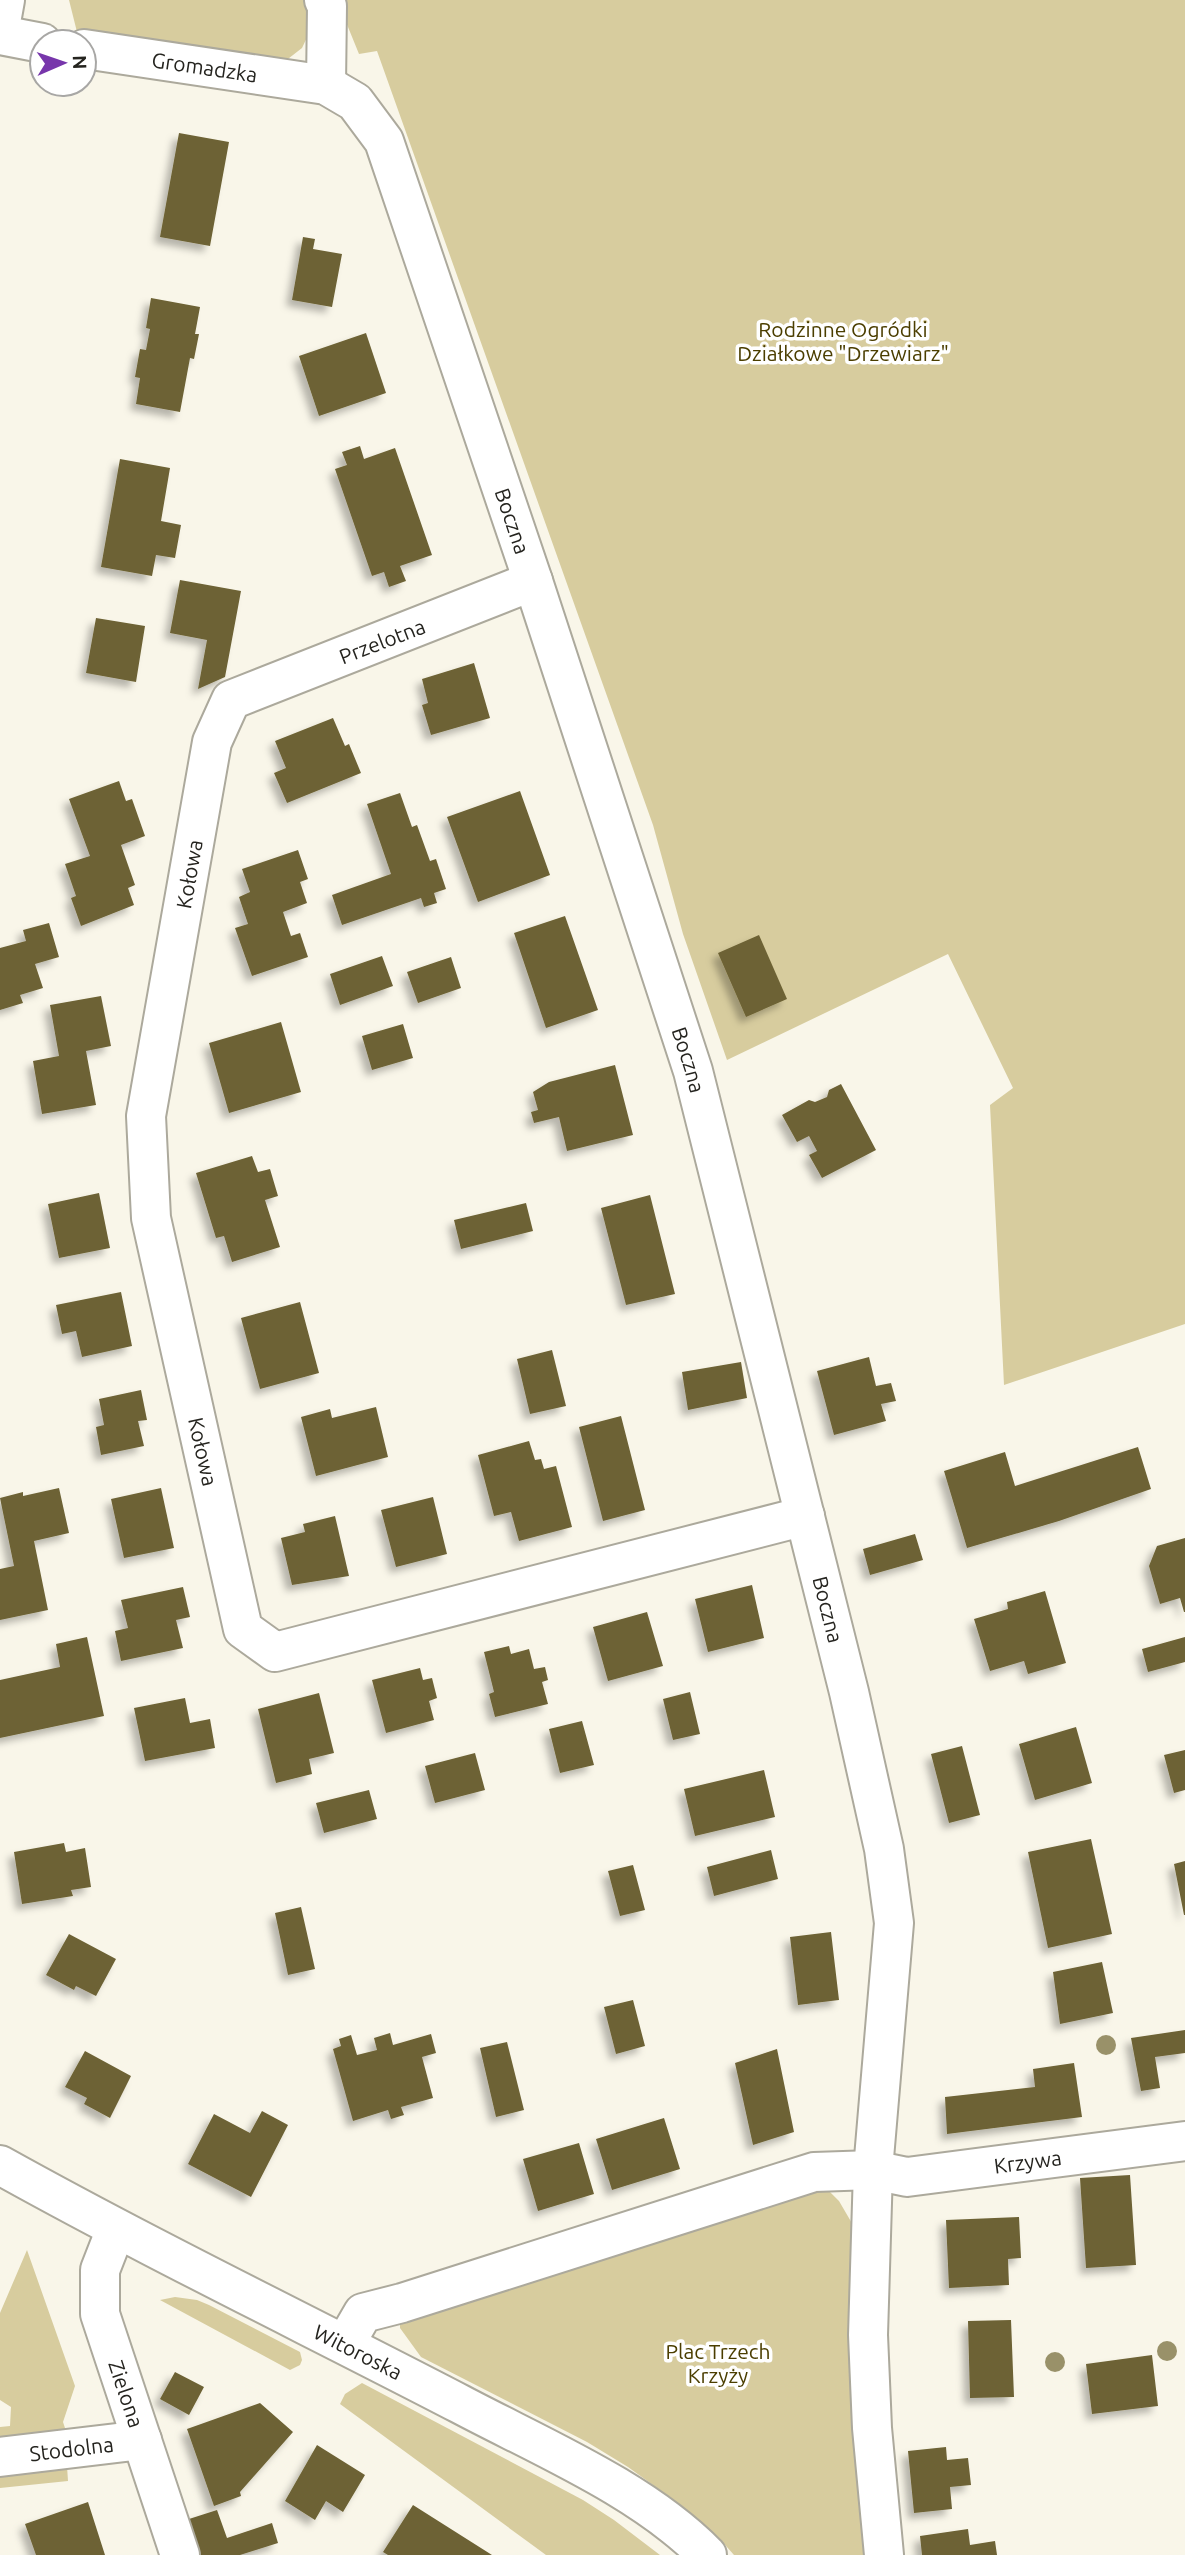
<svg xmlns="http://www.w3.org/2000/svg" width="1185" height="2555" font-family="Ubuntu,sans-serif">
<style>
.green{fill:#d7cc9e}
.building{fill:#6d6234;filter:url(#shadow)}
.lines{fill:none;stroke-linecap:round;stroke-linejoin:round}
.minor-casing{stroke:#aca99c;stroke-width:42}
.major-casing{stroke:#aca99c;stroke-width:42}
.minor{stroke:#fff;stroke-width:38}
.major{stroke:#fff;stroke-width:38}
.tree{fill:#999169}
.labels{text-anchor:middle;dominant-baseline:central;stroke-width:7;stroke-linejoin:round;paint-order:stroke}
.street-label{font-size:21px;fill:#25241f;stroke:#fff}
.park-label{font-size:21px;fill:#4b3e00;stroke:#fff}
</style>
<defs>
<filter id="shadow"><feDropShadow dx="-6" dy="6" stdDeviation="3.5" flood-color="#0004"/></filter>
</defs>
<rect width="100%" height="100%" fill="#f9f6e9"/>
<path class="green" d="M 69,0 L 304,0 L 312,27 L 302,48 L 284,62 L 77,32 Z
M 337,0 L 1185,0 L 1185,1324 L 1004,1385 L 990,1105 L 1013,1088 L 948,954 L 727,1060 L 683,934 L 653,825 L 377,51 L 359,54 Z
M 826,2188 L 839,2201 L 853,2225 L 866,2555 L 734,2555 L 719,2538 L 671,2498 L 628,2467 L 587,2442 L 421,2357 L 400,2328 L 400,2322 Z
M 27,2250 L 75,2386 L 63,2422 L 67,2434 L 0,2441 L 0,2427 L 10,2426 L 11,2407 L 0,2400 L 0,2313 Z
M 175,2297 L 197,2300 L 209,2305 L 300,2352 L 302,2360 L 300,2365 L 290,2370 L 160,2300 Z
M 362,2383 L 583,2500 L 614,2520 L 660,2555 L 546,2555 L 340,2404 L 345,2394 Z
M 67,2466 L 68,2481 L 0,2488 L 0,2473 Z"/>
<path class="building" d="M 179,133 L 229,142 L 210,246 L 160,237 Z
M 303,237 L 315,239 L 313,249 L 342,254 L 332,307 L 292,300 Z
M 151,298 L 200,307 L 195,334 L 199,334 L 194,359 L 190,358 L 180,412 L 136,404 L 140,378 L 135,377 L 140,349 L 146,350 L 150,329 L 146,328 Z
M 366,333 L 386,393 L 319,416 L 299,356 Z
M 360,446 L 364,459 L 395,448 L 432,555 L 400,566 L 406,581 L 389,587 L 384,572 L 372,576 L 335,469 L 347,465 L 342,452 Z
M 120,459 L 170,468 L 161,521 L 181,525 L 175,558 L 156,555 L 152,576 L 101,567 Z
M 180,580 L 241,591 L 225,677 L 198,689 L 207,640 L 170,633 Z
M 96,618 L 145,626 L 136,682 L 86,673 Z
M 474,663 L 490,718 L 431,735 L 422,705 L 428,703 L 422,679 Z
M 333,718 L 345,746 L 349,744 L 361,773 L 287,803 L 274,773 L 286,768 L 275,741 Z
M 119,781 L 126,801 L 132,799 L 145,836 L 121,845 L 135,885 L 128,888 L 134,905 L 81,926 L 71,898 L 76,896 L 65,864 L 90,856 L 69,799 Z
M 520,791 L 550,875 L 478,902 L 447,817 Z
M 400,793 L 412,827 L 417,825 L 430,861 L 436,859 L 446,889 L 434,893 L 437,903 L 424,907 L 421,898 L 342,925 L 332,895 L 391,874 L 367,804 Z
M 298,850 L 308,879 L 300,882 L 307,903 L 283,912 L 291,936 L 300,933 L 308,957 L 252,976 L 235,928 L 248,924 L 239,897 L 250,892 L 242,869 Z
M 565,916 L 598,1010 L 546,1028 L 514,933 Z
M 49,923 L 59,957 L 35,964 L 43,988 L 20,995 L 23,1003 L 0,1010 L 0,948 L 26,941 L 23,930 Z
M 759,935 L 787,999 L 746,1017 L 718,953 Z
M 382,956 L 393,986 L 340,1005 L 330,974 Z
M 451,957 L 461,988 L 418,1003 L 407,972 Z
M 101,996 L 111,1046 L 86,1051 L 96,1105 L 42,1114 L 33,1061 L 59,1056 L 50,1005 Z
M 281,1022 L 301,1092 L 229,1113 L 209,1043 Z
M 403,1024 L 413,1058 L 372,1070 L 362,1036 Z
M 615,1065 L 633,1135 L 567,1151 L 559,1117 L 534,1123 L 531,1112 L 538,1110 L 533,1092 L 549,1082 Z
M 841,1084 L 876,1150 L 822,1178 L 809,1155 L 817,1151 L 809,1136 L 797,1142 L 782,1115 L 809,1100 L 815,1102 L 827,1097 L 829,1090 Z
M 252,1156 L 258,1172 L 270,1169 L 278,1196 L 265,1200 L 280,1247 L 232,1262 L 224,1236 L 216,1238 L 196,1173 Z
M 99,1193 L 110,1248 L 59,1258 L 48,1204 Z
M 650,1195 L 675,1294 L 626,1305 L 601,1208 Z
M 526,1203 L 533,1231 L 461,1249 L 454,1220 Z
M 121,1292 L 132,1346 L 82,1357 L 76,1331 L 62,1334 L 56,1305 Z
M 300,1302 L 319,1373 L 260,1389 L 241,1318 Z
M 552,1350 L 566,1406 L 530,1414 L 517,1359 Z
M 869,1357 L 876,1386 L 891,1383 L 896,1401 L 881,1404 L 886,1421 L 834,1435 L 817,1371 Z
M 741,1362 L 747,1398 L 688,1410 L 682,1372 Z
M 141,1390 L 147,1420 L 138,1421 L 144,1446 L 101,1455 L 96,1427 L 104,1425 L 99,1399 Z
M 376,1407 L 388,1457 L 316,1476 L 301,1417 L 330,1409 L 332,1418 Z
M 621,1416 L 645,1510 L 603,1521 L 579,1427 Z
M 529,1441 L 535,1460 L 541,1459 L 544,1469 L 556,1466 L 572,1527 L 519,1541 L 511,1512 L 494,1516 L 478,1455 Z
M 1138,1447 L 1151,1489 L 1059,1521 L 967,1548 L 944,1471 L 1005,1452 L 1015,1486 Z
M 59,1488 L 69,1533 L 34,1541 L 48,1610 L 0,1620 L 0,1569 L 14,1566 L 0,1498 L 23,1492 L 23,1496 Z
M 161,1488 L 174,1548 L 124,1558 L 111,1499 Z
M 433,1497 L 447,1554 L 396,1567 L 381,1510 Z
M 335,1516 L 349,1576 L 292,1585 L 281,1538 L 305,1532 L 303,1524 Z
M 915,1534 L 923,1560 L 870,1575 L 863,1549 Z
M 1185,1538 L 1185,1612 L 1184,1612 L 1180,1598 L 1160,1604 L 1149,1566 L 1157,1546 Z
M 752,1585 L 764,1638 L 708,1652 L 695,1599 Z
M 183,1587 L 190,1617 L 176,1620 L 183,1648 L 121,1661 L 115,1631 L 128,1628 L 121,1600 Z
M 1045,1591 L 1066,1663 L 1028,1674 L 1024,1661 L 990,1671 L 974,1619 L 1008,1609 L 1007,1602 Z
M 647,1612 L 663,1666 L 608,1681 L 593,1627 Z
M 87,1637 L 104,1716 L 0,1738 L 0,1680 L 60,1667 L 56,1644 Z
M 1185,1637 L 1185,1662 L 1148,1672 L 1142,1649 Z
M 509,1646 L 511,1654 L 529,1649 L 534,1669 L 545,1667 L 548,1680 L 542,1682 L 548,1704 L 495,1717 L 489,1694 L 494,1692 L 484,1652 Z
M 420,1668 L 423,1680 L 432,1678 L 437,1698 L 429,1701 L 434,1720 L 386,1733 L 372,1680 Z
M 690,1692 L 700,1734 L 673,1740 L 663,1699 Z
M 319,1693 L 334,1753 L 309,1759 L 312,1774 L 276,1783 L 258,1709 Z
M 185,1698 L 190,1723 L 210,1719 L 215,1748 L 145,1761 L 134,1708 Z
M 582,1721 L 594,1765 L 560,1773 L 549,1729 Z
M 1076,1727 L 1092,1783 L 1035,1800 L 1019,1744 Z
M 962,1746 L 980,1815 L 949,1823 L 931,1754 Z
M 1185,1750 L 1185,1790 L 1174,1793 L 1164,1755 Z
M 475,1753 L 485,1790 L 435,1803 L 425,1766 Z
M 764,1770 L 775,1817 L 695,1836 L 684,1789 Z
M 369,1790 L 377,1819 L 324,1833 L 316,1803 Z
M 1091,1839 L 1112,1934 L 1048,1948 L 1028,1852 Z
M 64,1843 L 66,1852 L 85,1848 L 91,1887 L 71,1890 L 73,1896 L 22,1904 L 14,1852 Z
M 771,1850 L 778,1879 L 714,1896 L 707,1867 Z
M 1185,1861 L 1185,1915 L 1184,1915 L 1174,1864 Z
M 633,1865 L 645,1910 L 620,1916 L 608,1871 Z
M 301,1907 L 315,1969 L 288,1975 L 275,1913 Z
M 831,1932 L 839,2000 L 798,2005 L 790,1937 Z
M 69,1934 L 116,1959 L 96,1996 L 76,1986 L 74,1990 L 46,1975 Z
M 1102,1962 L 1113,2013 L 1060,2024 L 1053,1972 Z
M 633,2000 L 645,2046 L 616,2054 L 604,2007 Z
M 1185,2030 L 1185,2053 L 1155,2057 L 1160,2088 L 1141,2091 L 1131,2038 Z
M 390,2033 L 393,2045 L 431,2034 L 436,2053 L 422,2057 L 433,2098 L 401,2107 L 404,2115 L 391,2119 L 388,2110 L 353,2121 L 333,2049 L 341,2046 L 339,2039 L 351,2035 L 357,2055 L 377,2050 L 374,2038 Z
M 507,2042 L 524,2110 L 496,2117 L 480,2048 Z
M 777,2049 L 794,2132 L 753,2145 L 735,2063 Z
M 85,2051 L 131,2076 L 110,2118 L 84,2104 L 87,2098 L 65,2087 Z
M 1074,2063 L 1082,2117 L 947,2134 L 945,2097 L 1035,2087 L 1033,2069 Z
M 262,2111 L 288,2125 L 251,2197 L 188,2164 L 214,2114 L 250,2133 Z
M 664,2118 L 680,2169 L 612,2190 L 596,2139 Z
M 579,2143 L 594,2194 L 538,2211 L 523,2159 Z
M 1130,2175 L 1136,2265 L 1086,2268 L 1080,2178 Z
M 1019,2217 L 1021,2258 L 1008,2259 L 1009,2285 L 949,2288 L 946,2220 Z
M 1011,2320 L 1014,2397 L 970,2398 L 968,2321 Z
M 1152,2355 L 1158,2406 L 1092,2414 L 1086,2364 Z
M 175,2372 L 204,2387 L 189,2415 L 160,2399 Z
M 260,2403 L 293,2432 L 240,2492 L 241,2496 L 214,2506 L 187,2429 Z
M 317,2445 L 365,2475 L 343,2512 L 326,2501 L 315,2520 L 285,2501 Z
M 946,2447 L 947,2460 L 968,2458 L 971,2485 L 950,2487 L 952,2509 L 914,2513 L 908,2451 Z
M 88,2502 L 105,2555 L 36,2555 L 25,2524 Z
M 413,2505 L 492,2555 L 388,2555 L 383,2552 Z
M 217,2510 L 227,2538 L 272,2523 L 278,2543 L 240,2555 L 201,2555 L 189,2519 Z
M 968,2529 L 970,2545 L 995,2541 L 997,2555 L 922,2555 L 920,2536 Z"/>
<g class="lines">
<defs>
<g id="minor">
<path d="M 324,0 L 327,6 L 326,85"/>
<path d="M 0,28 L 5,0"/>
<path d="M 0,35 L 42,43"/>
<path id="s1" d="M 84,49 L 326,85 L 355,102 L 384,141 L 533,581 L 693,1071 L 849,1692 L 884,1849 L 894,1923 L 873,2170 L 868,2335 L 872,2428 L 884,2555"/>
<path id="s2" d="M 533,581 L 231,700 L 212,742 L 146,1116 L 151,1218 L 243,1629 L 275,1652 L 805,1516"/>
<path id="s3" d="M 116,2229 L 100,2270 L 100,2314 L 180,2555"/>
<path id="s4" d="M 345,2344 L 363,2313 L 402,2303 L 814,2172 L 873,2170 L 907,2177 L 1185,2141"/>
<path id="s5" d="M 0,2457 L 142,2440"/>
</g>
<g id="major">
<path id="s6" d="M 0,2165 C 151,2249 306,2324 460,2404 C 541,2447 642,2489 707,2555"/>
</g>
</defs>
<use href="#minor" class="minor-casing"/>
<use href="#major" class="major-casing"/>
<use href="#minor" class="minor"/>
<use href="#major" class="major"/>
</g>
<g class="tree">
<circle cx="1106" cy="2045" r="10"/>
<circle cx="1167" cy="2351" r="10"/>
<circle cx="1055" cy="2362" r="10"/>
</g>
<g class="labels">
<g class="street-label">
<text stroke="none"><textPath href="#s1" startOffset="122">Gromadzka</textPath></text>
<text stroke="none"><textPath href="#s1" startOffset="728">Boczna</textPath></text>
<text transform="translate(382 641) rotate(-21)">Przelotna</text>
<text transform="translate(189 874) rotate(-80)">Kołowa</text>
<text stroke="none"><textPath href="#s1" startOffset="1295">Boczna</textPath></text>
<text stroke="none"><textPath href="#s2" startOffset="1092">Kołowa</textPath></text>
<text stroke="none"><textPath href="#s1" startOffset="1862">Boczna</textPath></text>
<text stroke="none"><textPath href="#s4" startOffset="724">Krzywa</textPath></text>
<text stroke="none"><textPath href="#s6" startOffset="404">Witoroska</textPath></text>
<text stroke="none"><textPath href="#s3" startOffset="172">Zielona</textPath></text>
<text stroke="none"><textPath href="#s5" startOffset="72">Stodolna</textPath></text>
</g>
<g class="park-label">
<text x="843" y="329">Rodzinne Ogródki<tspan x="843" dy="24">Działkowe "Drzewiarz"</tspan></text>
<text x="718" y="2351">Plac Trzech<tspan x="718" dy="24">Krzyży</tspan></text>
</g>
</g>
<g transform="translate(63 63) rotate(88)"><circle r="33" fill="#ffffff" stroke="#a8a7a5" stroke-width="2"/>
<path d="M0-5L12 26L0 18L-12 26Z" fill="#7736ab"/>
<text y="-10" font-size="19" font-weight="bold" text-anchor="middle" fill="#25241f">N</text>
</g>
</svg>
